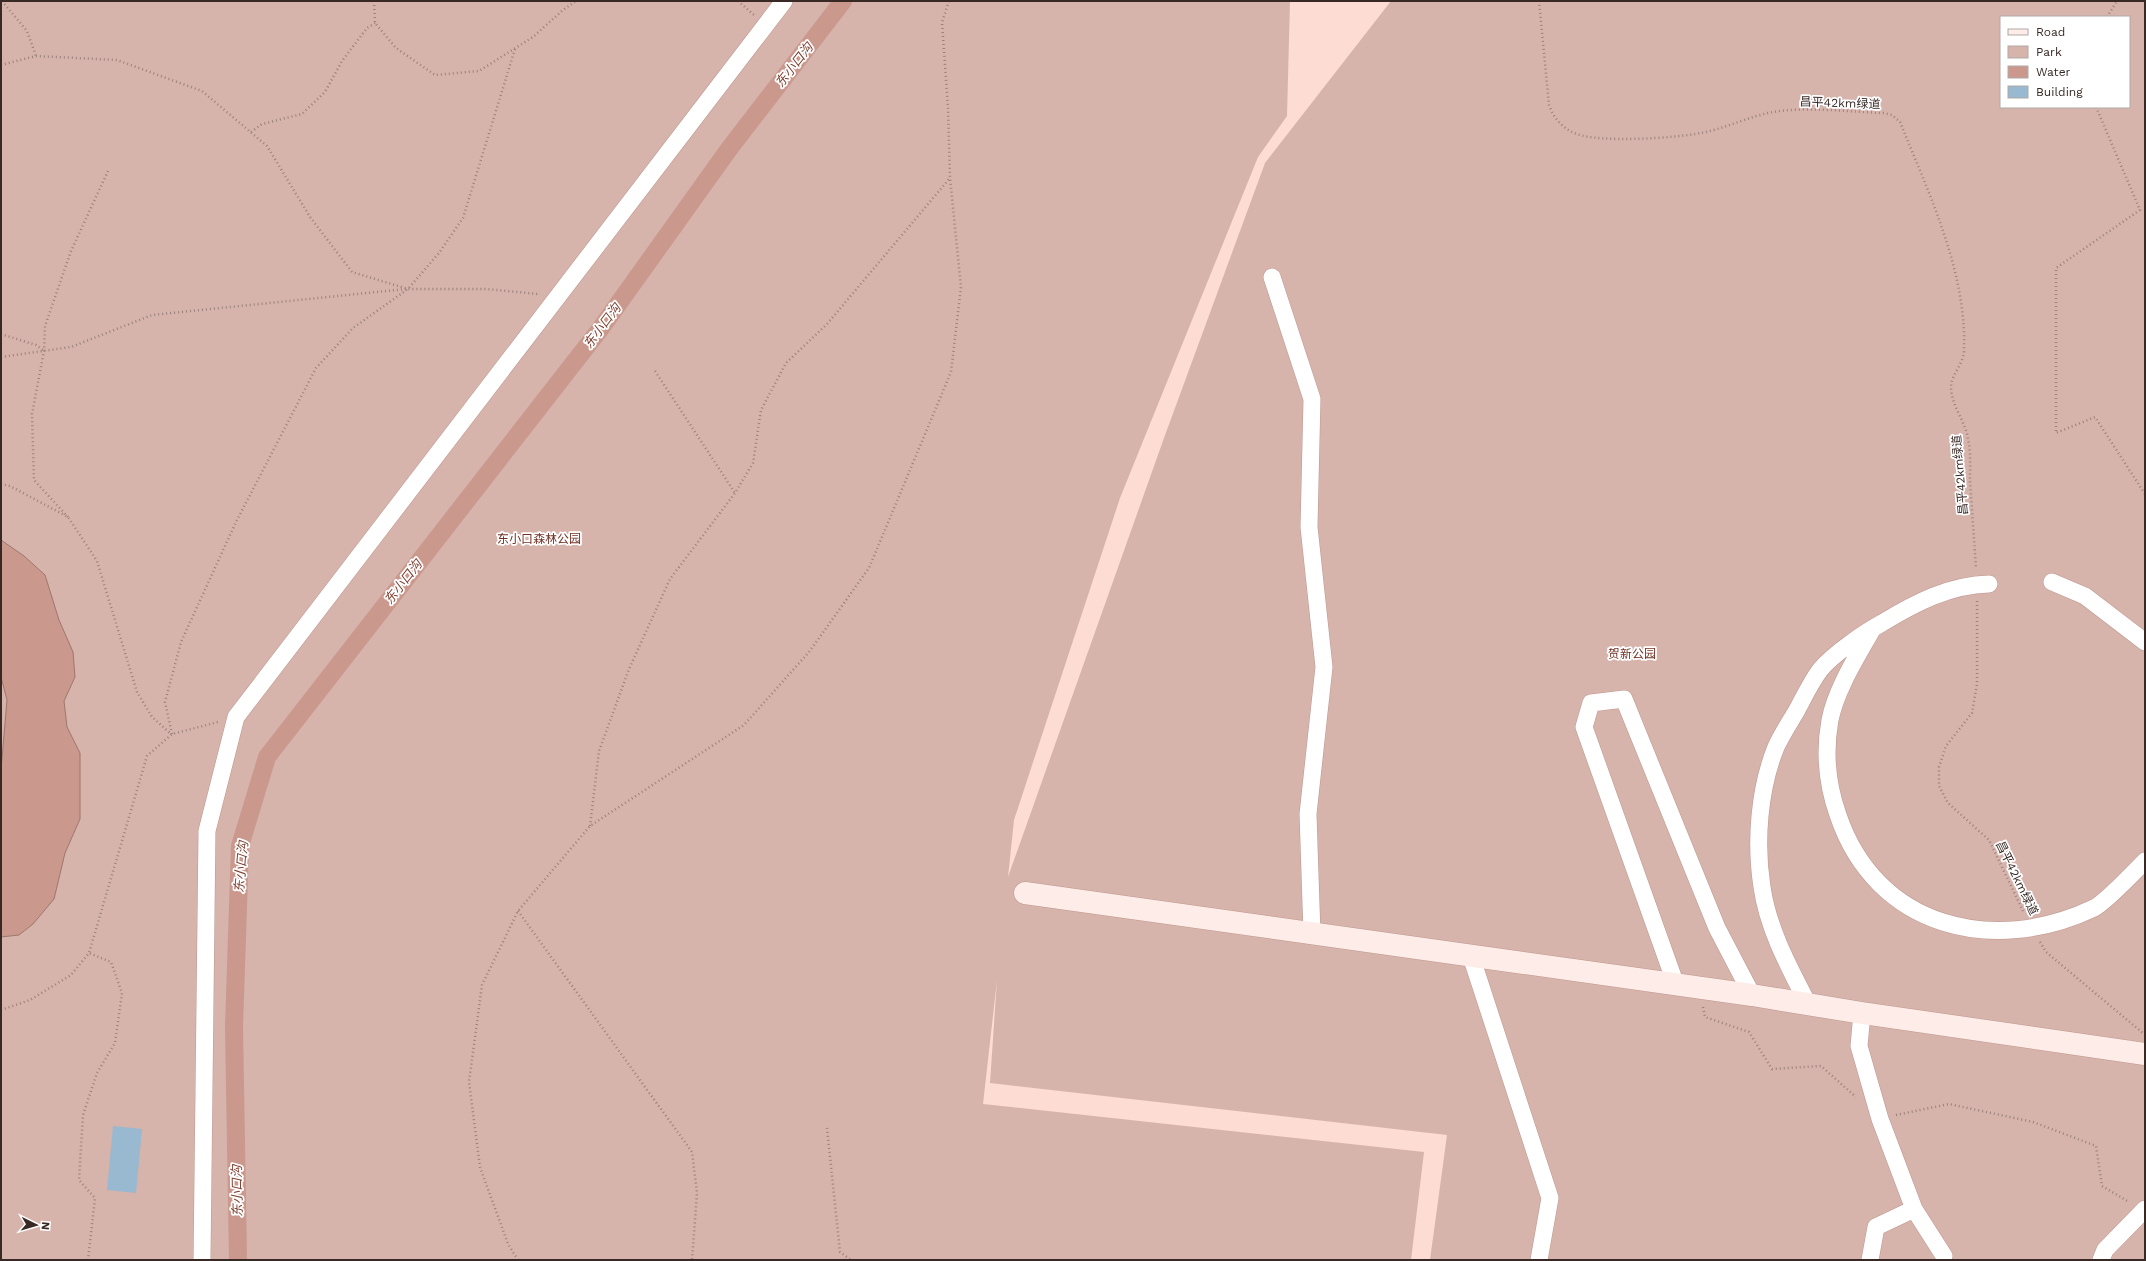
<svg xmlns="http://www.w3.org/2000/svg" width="2146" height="1261" font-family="'Work Sans','Noto Sans SC',sans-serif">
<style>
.green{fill:#d6b3ab;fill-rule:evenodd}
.water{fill:#ca988c;stroke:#9e776d}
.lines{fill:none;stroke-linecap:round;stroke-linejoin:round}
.canal{stroke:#ca988c;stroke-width:18}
.building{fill:#98b9cf}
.street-casing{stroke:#be988f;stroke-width:18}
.secondary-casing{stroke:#be988f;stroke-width:23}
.path{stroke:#9a827c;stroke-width:2.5;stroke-dasharray:1 3;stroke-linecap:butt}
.street{stroke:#fff;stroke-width:17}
.secondary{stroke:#feece8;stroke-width:22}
.labels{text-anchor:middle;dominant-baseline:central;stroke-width:3.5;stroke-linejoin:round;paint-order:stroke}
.street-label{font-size:12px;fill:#382925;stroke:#fff}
.park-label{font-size:12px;fill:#723225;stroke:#fff}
.water-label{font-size:13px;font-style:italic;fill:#814031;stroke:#fff}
</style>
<rect width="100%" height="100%" fill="#fddcd4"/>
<path class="green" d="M 1,1 L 1290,1 L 1287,116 L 1258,157 L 1120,498 L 1014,820 L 1008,877 L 1164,438 L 1265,163 L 1391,1 L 2145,1 L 2145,1260 L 1430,1260 L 1447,1135 L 990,1083 L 997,980 L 983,1104 L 1424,1152 L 1411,1260 L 1,1260 ZM 2001,17 L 2129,17 L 2129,107 L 2001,107 Z"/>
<path class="water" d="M 1,540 L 24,556 L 45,575 L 59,620 L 73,652 L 75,677 L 64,701 L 67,727 L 80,753 L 80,819 L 65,853 L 54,899 L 33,924 L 19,935 L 1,937 L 1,770 L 7,700 L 1,677 Z"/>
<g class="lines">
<path class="canal" d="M 238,1260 L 234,1027 L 240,846 L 267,757 L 601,328 L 729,149 L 843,1"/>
</g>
<path class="building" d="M 113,1126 L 142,1129 L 136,1193 L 107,1190 Z"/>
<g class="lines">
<defs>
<path id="street" d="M 1272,277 L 1312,399 L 1309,527 L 1324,667 L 1308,814 L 1312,934
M 2052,582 L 2085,596 L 2145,642
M 1873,628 C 1858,655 1836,689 1830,720 C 1824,753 1827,784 1838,815 C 1876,928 1993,956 2094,908 C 2105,903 2134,872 2145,861
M 1471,956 L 1550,1198 L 1539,1260
M 1676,985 L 1584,727 L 1591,703 L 1624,699 L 1717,928 L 1752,995
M 1808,1004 C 1789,967 1768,929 1762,887 C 1755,842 1759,789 1776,747 C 1782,734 1790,722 1797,710 C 1804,697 1811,682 1820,670 C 1833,654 1864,633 1882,623 C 1915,603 1949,585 1989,584
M 1862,1013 L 1859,1046 L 1880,1119 L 1914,1209 L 1944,1256
M 202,1260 L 207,831 L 236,717 L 784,1
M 1870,1260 L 1876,1227 L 1914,1209
M 2101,1260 L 2105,1250 L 2145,1209"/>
<path id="secondary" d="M 1025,893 L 1752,995 L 1862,1013 L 2145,1054"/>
</defs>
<use href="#street" class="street-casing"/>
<use href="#secondary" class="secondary-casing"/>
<path class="path" d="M 2,1 L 27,31 L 36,56
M 374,1 L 375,23 L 396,48 L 435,75 L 479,71 L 533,37 L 563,10 L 576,1
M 738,1 L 754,15
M 1539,1 L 1549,105 C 1554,119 1563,129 1577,134 C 1600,143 1676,138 1701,133 C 1728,128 1753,114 1780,111 C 1814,107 1850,112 1883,113 L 1892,115 L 1900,122 C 1929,194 1967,272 1964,351 C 1963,365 1951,375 1951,387 C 1951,405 1965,421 1968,438 C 1971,452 1970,467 1970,481 C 1972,510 1974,539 1976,568
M 2107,17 L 2117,1
M 1,65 L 36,56 L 117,60 L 202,91 L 267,146 L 310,217 L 352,272 L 408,289 L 487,289 L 538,294
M 2096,107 L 2140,210 L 2056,268 L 2056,433 L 2095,417 L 2145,494
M 251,132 L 262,124 L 302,114 L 325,92 L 342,61 L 367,28 L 375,23
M 1,334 L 36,345 L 43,350
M 1,357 L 71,347 L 152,315 L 406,289
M 655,371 L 735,493
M 1,484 L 10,486 L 68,517 L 97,561 L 137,692 L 152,717 L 171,734
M 68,517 L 34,480 L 32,414 L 44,351 L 45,326 L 71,251 L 108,171
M 1977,601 L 1977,684 L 1972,713 L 1946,746 L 1939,767 L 1939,786 L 1948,803 L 1989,840 L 2023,911
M 172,734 L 165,702 L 181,642 L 236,522 L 316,368 L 353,328 L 408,289 L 439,253 L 463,218 L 515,49
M 590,826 L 599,751 L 629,669 L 670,579 L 735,493 L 753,463 L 761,410 L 786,363 L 827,324 L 950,178
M 518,911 L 692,1152 L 697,1193 L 692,1260
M 2040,942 L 2046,952 L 2144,1034
M 1703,1007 L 1705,1017 L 1749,1032 L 1772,1069 L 1821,1066 L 1856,1097
M 1,1010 L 30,1000 L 71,975 L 89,953 L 147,756 L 172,734 L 218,722
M 1896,1115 L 1949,1104 L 2033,1122 L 2096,1146 L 2102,1186 L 2129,1202
M 827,1128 L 840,1252 L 851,1260
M 88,1260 L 95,1198 L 79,1180 L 83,1115 L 97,1073 L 115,1043 L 122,993 L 111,962 L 89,953
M 518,1260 L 508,1244 L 480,1167 L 469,1082 L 482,985 L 518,911 L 590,826 L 744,725 L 809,652 L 869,568 L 951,372 L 961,287 L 950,178 L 948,108 L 942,22 L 949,1"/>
<use href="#street" class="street"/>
<use href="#secondary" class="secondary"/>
</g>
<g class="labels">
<g class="street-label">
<text transform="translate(1840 103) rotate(2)">昌平42km绿道</text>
<text transform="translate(1960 475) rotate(-95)">昌平42km绿道</text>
<text transform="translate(2017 878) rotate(64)">昌平42km绿道</text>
</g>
<g class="park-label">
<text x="539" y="539">东小口森林公园</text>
<text x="1632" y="654">贺新公园</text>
</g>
<g class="water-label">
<text transform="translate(794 65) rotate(-52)">东小口沟</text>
<text transform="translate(602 326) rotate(-53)">东小口沟</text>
<text transform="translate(403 582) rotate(-52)">东小口沟</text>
<text transform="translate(241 867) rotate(-85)">东小口沟</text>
<text transform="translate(237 1191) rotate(-91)">东小口沟</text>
</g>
</g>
<rect width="2146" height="1261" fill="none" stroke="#382925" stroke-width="4"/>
<rect x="2000" y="16" width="130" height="92" fill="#ffffff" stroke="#afa9a8"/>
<rect x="2008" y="29" width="20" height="6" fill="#feece8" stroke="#afa9a8"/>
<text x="2036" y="36" font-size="12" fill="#382925">Road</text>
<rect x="2008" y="46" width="20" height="12" fill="#d6b3ab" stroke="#afa9a8"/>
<text x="2036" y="56" font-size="12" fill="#382925">Park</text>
<rect x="2008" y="66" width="20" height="12" fill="#ca988c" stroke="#afa9a8"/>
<text x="2036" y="76" font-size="12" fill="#382925">Water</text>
<rect x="2008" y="86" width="20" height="12" fill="#98b9cf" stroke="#afa9a8"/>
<text x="2036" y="96" font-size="12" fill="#382925">Building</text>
<g transform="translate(36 1225) rotate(95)" stroke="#ffffff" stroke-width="3" paint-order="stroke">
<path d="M0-3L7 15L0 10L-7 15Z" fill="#382925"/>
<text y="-6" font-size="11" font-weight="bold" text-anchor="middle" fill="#382925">N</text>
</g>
</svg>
